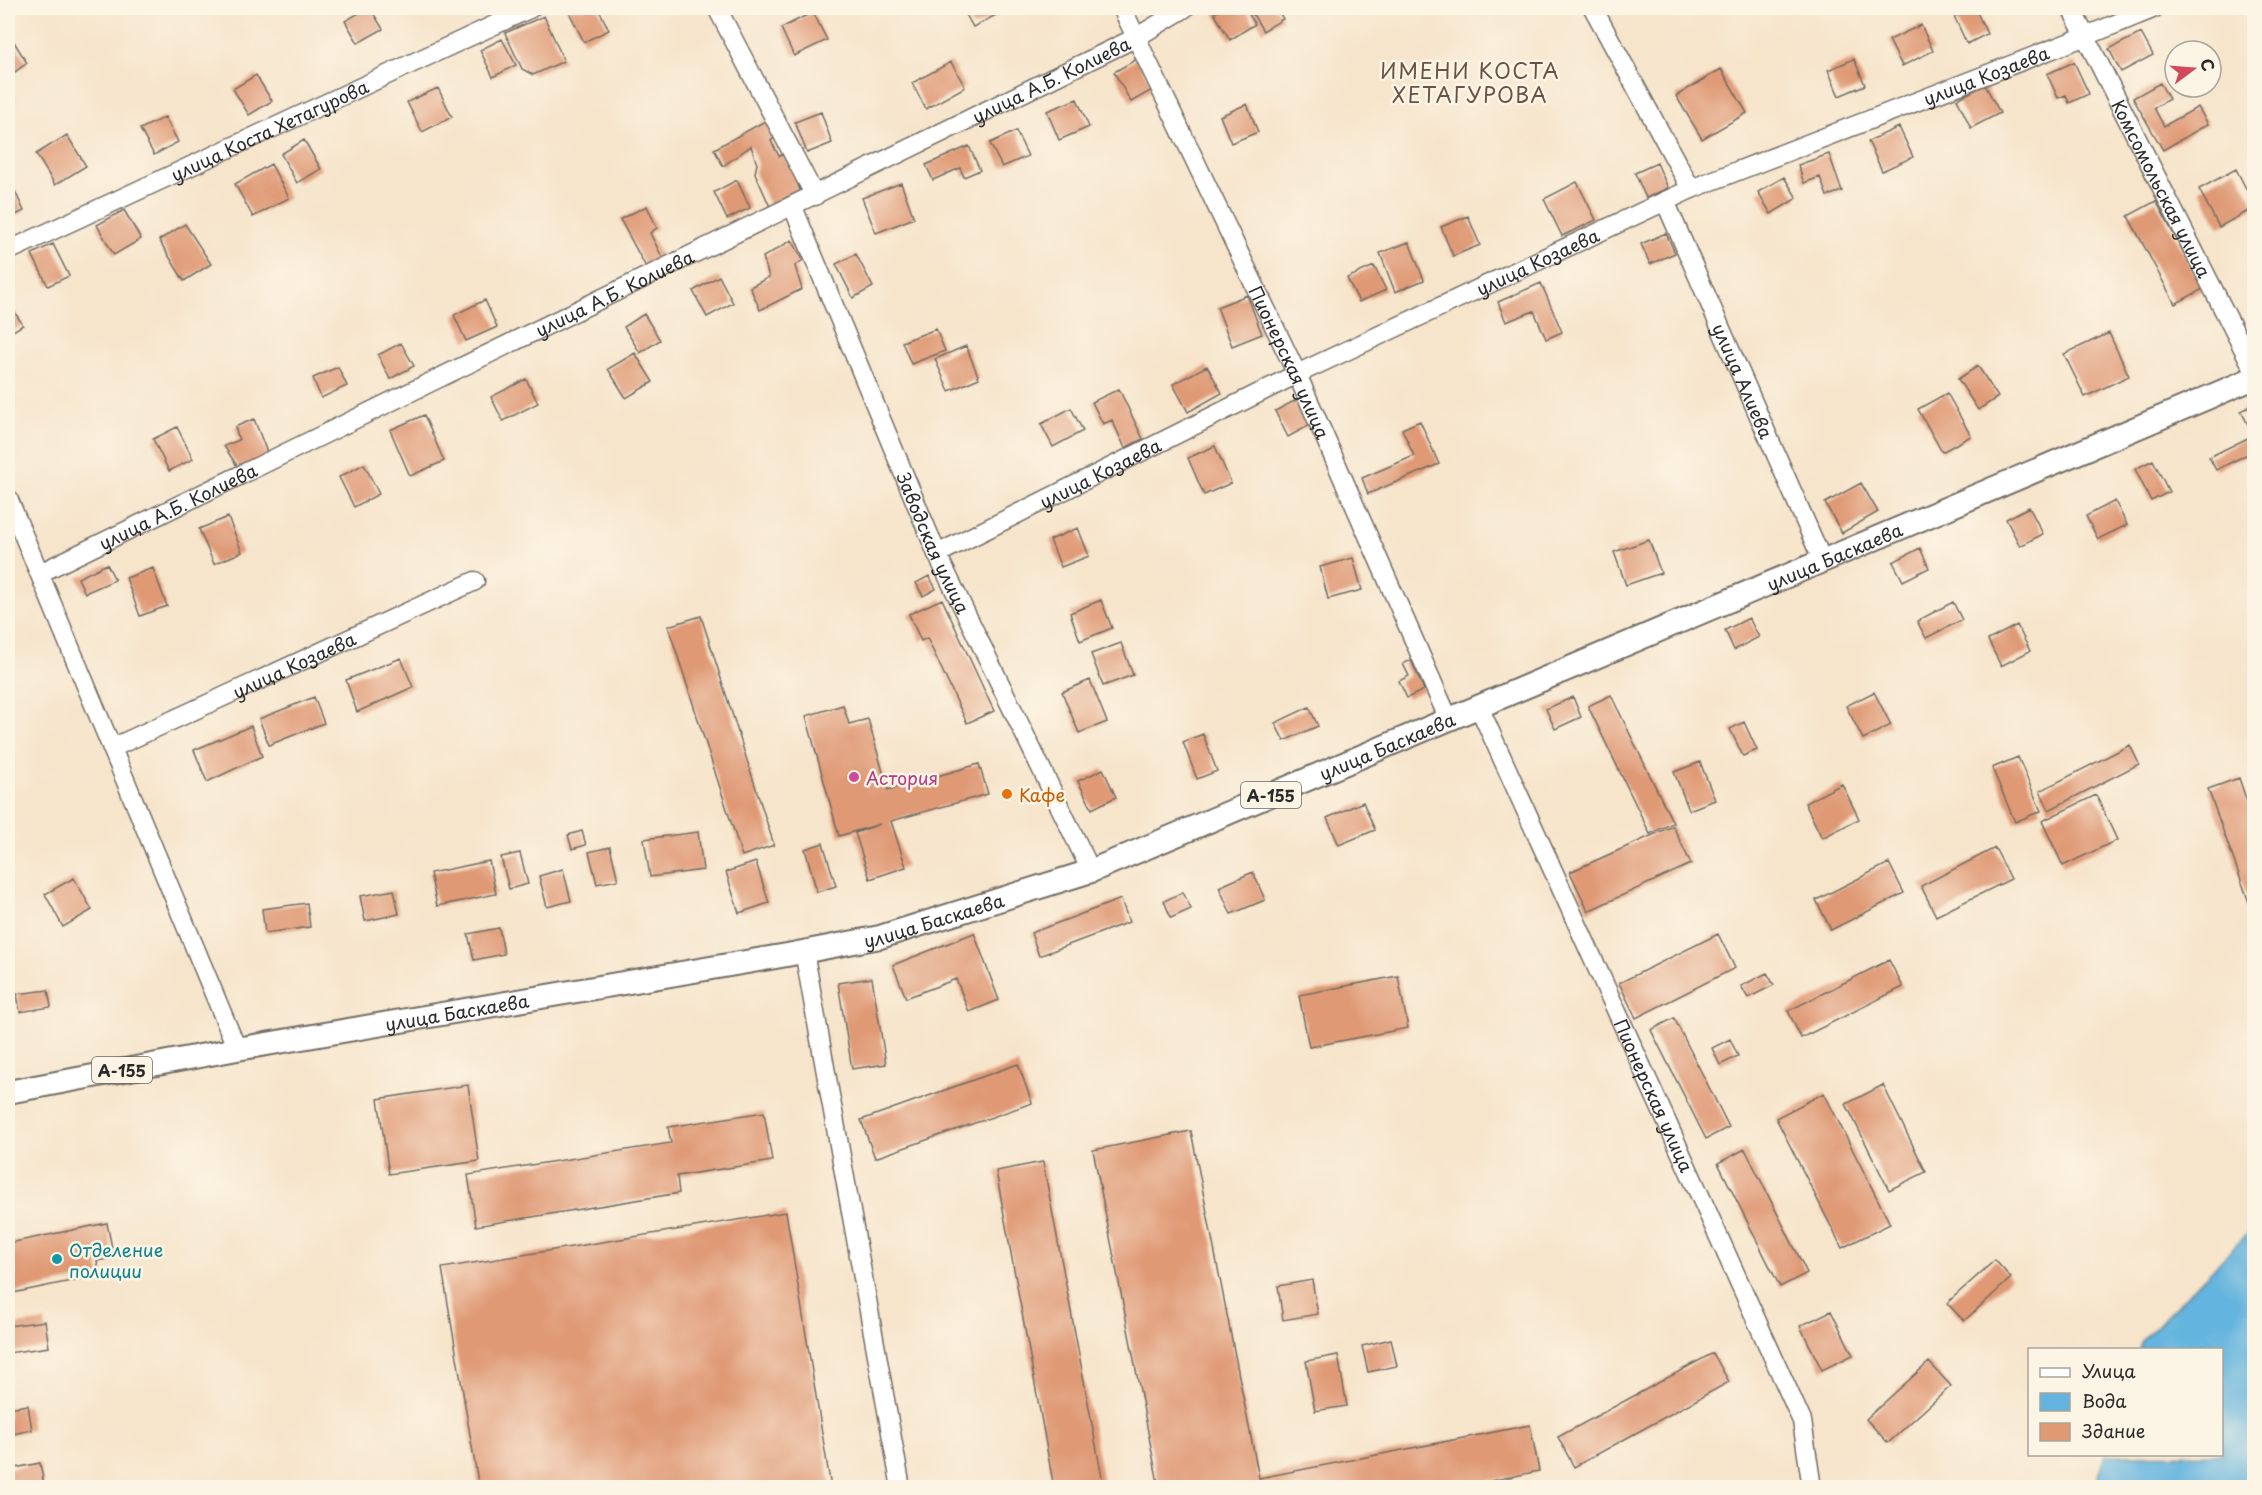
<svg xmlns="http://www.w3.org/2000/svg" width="2262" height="1495" font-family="'Playpen Sans',sans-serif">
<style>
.water{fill:#63b4de;stroke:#477084;stroke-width:1.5}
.building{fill:#df9974}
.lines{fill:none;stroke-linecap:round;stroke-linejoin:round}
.minor-casing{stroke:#726c63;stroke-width:21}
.major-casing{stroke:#726c63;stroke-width:26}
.minor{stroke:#fff;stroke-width:18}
.major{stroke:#fff;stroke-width:22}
.hotel-dot{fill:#d1479c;stroke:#fcf5e5;stroke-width:2}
.food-dot{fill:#e8710a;stroke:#fcf5e5;stroke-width:2}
.culture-dot{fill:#0f9aa8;stroke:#fcf5e5;stroke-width:2}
.labels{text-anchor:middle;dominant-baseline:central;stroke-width:5;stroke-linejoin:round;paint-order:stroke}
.shield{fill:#fcf5e5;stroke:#6a6863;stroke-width:1.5}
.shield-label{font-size:16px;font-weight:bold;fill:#2b2b2b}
.street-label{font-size:18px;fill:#2b2b2b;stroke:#fcf5e5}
.hotel-label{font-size:18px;fill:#b23c85;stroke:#fcf5e5;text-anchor:start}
.food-label{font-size:18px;fill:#c56008;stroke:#fcf5e5;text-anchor:start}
.culture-label{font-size:18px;fill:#0d838f;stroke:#fcf5e5;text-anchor:start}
.quarter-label{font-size:21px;letter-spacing:1.5px;fill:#6a5245;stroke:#fcf5e5}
</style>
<rect width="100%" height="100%" fill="#fcf5e5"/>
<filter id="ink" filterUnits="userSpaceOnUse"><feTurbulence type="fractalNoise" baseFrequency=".0167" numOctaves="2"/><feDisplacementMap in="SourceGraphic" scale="12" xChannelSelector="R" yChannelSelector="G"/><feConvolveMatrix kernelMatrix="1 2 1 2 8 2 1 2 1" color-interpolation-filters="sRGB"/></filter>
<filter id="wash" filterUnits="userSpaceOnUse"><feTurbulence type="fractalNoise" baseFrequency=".008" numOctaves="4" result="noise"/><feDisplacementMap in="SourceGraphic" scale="24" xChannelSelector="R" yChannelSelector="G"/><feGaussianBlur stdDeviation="1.35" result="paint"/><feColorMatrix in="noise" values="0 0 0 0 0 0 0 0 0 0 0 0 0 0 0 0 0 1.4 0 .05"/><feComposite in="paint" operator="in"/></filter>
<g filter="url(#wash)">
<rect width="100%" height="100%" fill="#f6e4cb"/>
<path class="water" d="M 2254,1227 L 2254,1487 L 2094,1487 L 2105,1455 L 2222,1454 L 2222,1350 L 2139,1349 L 2142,1341 Z"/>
<g id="blocks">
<path class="building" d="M 368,8 L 370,8 L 383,29 L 358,43 L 345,21 Z
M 567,8 L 598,8 L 609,30 L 584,42 Z
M 972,8 L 1000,8 L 1002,12 L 973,27 L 964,11 Z
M 1223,8 L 1245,8 L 1255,24 L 1230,40 L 1214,13 Z
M 1249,8 L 1277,8 L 1283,19 L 1263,31 Z
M 1972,8 L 1975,8 L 1987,34 L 1967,44 L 1954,16 Z
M 813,12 L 827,40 L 794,56 L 781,28 Z
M 544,16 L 564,61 L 533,75 L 522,69 L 505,33 Z
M 1921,25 L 1933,51 L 1902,66 L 1889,40 Z
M 8,32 L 27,63 L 8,77 Z
M 2141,33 L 2153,55 L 2121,72 L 2109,49 Z
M 502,39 L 516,65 L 493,77 L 480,50 Z
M 1137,59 L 1154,89 L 1131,102 L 1114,72 Z
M 1854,59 L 1865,85 L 1839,96 L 1828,70 Z
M 951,62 L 965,87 L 926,109 L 912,83 Z
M 2074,62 L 2089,94 L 2069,103 L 2066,95 L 2058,98 L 2047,74 Z
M 1721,69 L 1747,113 L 1702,139 L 1676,96 Z
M 256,75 L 272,101 L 249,115 L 233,89 Z
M 2160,83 L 2169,99 L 2154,108 L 2164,126 L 2198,107 L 2208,124 L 2163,150 L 2133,98 Z
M 1985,85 L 2000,113 L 1971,128 L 1957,99 Z
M 438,88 L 452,117 L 422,132 L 407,102 Z
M 1077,99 L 1089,127 L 1059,140 L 1047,111 Z
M 1247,104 L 1258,132 L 1231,143 L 1220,116 Z
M 821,112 L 832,143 L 807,153 L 795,122 Z
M 165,117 L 178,142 L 154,155 L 140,129 Z
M 767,120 L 776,136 L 771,141 L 779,156 L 786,154 L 802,195 L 771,209 L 755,173 L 757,164 L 751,146 L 723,166 L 714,149 Z
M 1899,127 L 1913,157 L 1882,171 L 1868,141 Z
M 1016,131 L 1028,156 L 1002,167 L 990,143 Z
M 67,135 L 86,166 L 55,185 L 36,154 Z
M 304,140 L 321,169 L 297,183 L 281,154 Z
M 969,146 L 980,170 L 964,177 L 960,168 L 933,180 L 926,165 Z
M 1829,154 L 1842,191 L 1827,196 L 1820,177 L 1804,183 L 1798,165 Z
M 1657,163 L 1668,188 L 1646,198 L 1635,173 Z
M 271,164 L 289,198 L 253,217 L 235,184 Z
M 2236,169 L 2254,204 L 2254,208 L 2219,227 L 2199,189 Z
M 8,176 L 24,211 L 8,219 Z
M 1784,177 L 1797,198 L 1771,214 L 1758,192 Z
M 737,180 L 750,208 L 727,219 L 714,192 Z
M 1577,182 L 1596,220 L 1562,236 L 1544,199 Z
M 901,183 L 914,218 L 876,233 L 862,198 Z
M 2156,201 L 2203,289 L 2175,304 L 2128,216 Z
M 647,206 L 657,228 L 650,233 L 663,259 L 647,269 L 620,219 Z
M 124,210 L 141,239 L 114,255 L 97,225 Z
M 1468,216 L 1480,245 L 1453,256 L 1441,227 Z
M 185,224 L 211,264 L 184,281 L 159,240 Z
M 1666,233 L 1675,253 L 1650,264 L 1641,244 Z
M 792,240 L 803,260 L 795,266 L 802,289 L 760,310 L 750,287 L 769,277 L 763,257 Z
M 1409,242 L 1424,280 L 1395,292 L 1380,253 Z
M 53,244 L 69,276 L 48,286 L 32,254 Z
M 856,254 L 873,287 L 853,298 L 836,264 Z
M 1374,266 L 1386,290 L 1359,302 L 1347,278 Z
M 719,276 L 733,303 L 707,317 L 693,291 Z
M 1541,283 L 1562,332 L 1546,339 L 1534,311 L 1506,322 L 1498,302 Z
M 1247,295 L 1262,334 L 1232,346 L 1217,307 Z
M 485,300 L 497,327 L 466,341 L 454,315 Z
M 8,302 L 23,325 L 8,334 Z
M 644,314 L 660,340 L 640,353 L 624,327 Z
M 936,329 L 945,351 L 911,364 L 902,342 Z
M 2109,333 L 2129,376 L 2085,397 L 2064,354 Z
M 401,343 L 414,366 L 390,379 L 378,355 Z
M 966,346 L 979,378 L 949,391 L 935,359 Z
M 635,353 L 653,382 L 626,398 L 608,369 Z
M 1207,366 L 1222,393 L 1188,412 L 1173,384 Z
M 1978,366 L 1998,397 L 1978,410 L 1958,379 Z
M 338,367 L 347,386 L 321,398 L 313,378 Z
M 526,379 L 538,403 L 503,421 L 491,397 Z
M 1119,389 L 1143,439 L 1125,448 L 1112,420 L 1103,424 L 1092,402 Z
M 1947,393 L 1971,436 L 1942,452 L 1918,409 Z
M 1300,398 L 1312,424 L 1288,437 L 1275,411 Z
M 2254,405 L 2254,433 L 2253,434 L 2241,411 Z
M 1071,408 L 1083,431 L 1053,447 L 1041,424 Z
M 424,415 L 444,461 L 410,476 L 390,430 Z
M 254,419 L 268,455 L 239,469 L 224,446 L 239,440 L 235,427 Z
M 1420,421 L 1439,464 L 1368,494 L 1362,478 L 1414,456 L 1402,429 Z
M 177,427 L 193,459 L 169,471 L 153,439 Z
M 2252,436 L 2254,451 L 2216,470 L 2209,457 Z
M 1215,446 L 1231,483 L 1204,495 L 1188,458 Z
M 2153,460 L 2169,492 L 2151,501 L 2135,469 Z
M 364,464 L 379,494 L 354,507 L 339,477 Z
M 1861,483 L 1878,512 L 1842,533 L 1825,503 Z
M 2115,501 L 2127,525 L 2098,539 L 2086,516 Z
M 2029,507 L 2043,534 L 2020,546 L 2006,519 Z
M 228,517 L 242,552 L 214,564 L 199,529 Z
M 1078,528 L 1089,556 L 1061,567 L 1050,540 Z
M 1649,540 L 1661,573 L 1626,585 L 1614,552 Z
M 1920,548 L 1929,568 L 1903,581 L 1893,562 Z
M 1353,558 L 1362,590 L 1328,599 L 1320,567 Z
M 107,564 L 115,580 L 85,593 L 78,578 Z
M 153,568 L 167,606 L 140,616 L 126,578 Z
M 929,576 L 936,589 L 923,596 L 916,583 Z
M 942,599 L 994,711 L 967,723 L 927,638 L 921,641 L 909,614 Z
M 1101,600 L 1112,628 L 1080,641 L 1070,613 Z
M 1953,602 L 1962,620 L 1926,638 L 1917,621 Z
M 701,616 L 774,845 L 742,856 L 668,626 Z
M 1749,618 L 1759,637 L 1734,650 L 1725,630 Z
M 2017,625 L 2030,651 L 2001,666 L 1988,640 Z
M 1121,643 L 1133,675 L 1103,686 L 1091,654 Z
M 401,658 L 413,687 L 357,712 L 346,680 Z
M 1411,660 L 1424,690 L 1407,698 L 1399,681 L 1409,676 L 1403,664 Z
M 1090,680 L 1107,722 L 1079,733 L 1062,692 Z
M 1874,692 L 1891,725 L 1863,739 L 1846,706 Z
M 1611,695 L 1673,823 L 1650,834 L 1588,706 Z
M 314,697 L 324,723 L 269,745 L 259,719 Z
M 1573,697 L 1581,717 L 1555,729 L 1546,709 Z
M 843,705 L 849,724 L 868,719 L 888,790 L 979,764 L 988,794 L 891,821 L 906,867 L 870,879 L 855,833 L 880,824 L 839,836 L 806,716 Z
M 1309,707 L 1318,726 L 1284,741 L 1275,723 Z
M 1744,722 L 1757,750 L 1743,756 L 1730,729 Z
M 251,726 L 262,756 L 207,782 L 194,750 Z
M 1203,734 L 1217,771 L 1197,779 L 1183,742 Z
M 2130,745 L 2139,764 L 2049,810 L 2040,791 Z
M 2018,757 L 2041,811 L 2015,822 L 1992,768 Z
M 1700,762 L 1715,800 L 1689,810 L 1674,772 Z
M 1103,769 L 1116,797 L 1092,809 L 1078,781 Z
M 2239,778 L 2254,822 L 2254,904 L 2250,905 L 2208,789 Z
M 1842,784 L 1859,819 L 1822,838 L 1805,803 Z
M 2096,795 L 2117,840 L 2063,866 L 2042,821 Z
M 1363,802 L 1375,830 L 1339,845 L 1327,818 Z
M 1673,826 L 1691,864 L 1588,911 L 1570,872 Z
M 582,831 L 586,845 L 572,849 L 568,835 Z
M 698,832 L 703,870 L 650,877 L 644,839 Z
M 823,843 L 836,886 L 817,892 L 805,849 Z
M 610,847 L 618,880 L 597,884 L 589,852 Z
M 1995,848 L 2011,879 L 1936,916 L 1921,886 Z
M 520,853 L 528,884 L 509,889 L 501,857 Z
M 489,861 L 496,894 L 437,906 L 430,873 Z
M 756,862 L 769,903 L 739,913 L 726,872 Z
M 1889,863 L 1904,893 L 1831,930 L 1816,900 Z
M 563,869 L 571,901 L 547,907 L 539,876 Z
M 1253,872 L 1265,900 L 1231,914 L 1219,887 Z
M 74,878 L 92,910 L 63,927 L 45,894 Z
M 394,890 L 399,914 L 365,921 L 360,896 Z
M 1183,892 L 1191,909 L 1171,918 L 1164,901 Z
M 1121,899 L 1129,922 L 1039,956 L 1031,933 Z
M 307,903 L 310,927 L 265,933 L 262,909 Z
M 499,928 L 504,954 L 474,960 L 468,934 Z
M 974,933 L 999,1000 L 969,1012 L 956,979 L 906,998 L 893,965 Z
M 1718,934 L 1735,968 L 1636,1018 L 1619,983 Z
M 1889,960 L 1903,987 L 1801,1038 L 1788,1011 Z
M 1767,973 L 1774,985 L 1748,998 L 1741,986 Z
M 1398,976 L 1408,1028 L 1309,1047 L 1299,995 Z
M 872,978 L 886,1064 L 852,1069 L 838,983 Z
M 48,990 L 51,1007 L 20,1012 L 17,994 Z
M 1674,1018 L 1729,1127 L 1706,1139 L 1651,1030 Z
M 1730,1039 L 1738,1056 L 1720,1065 L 1712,1048 Z
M 1018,1064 L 1032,1103 L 875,1158 L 861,1120 Z
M 468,1085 L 479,1161 L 389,1174 L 378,1099 Z
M 1883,1085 L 1926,1172 L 1889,1190 L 1846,1104 Z
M 1824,1093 L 1890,1224 L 1842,1248 L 1776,1118 Z
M 764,1112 L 772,1161 L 677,1176 L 679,1193 L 476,1226 L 468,1175 L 671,1143 L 668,1127 Z
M 1191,1131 L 1259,1478 L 1530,1425 L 1539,1471 L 1456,1488 L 1159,1488 L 1093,1150 Z
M 1745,1149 L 1807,1273 L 1780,1287 L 1718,1163 Z
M 1043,1162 L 1104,1488 L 1054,1488 L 996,1171 Z
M 786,1212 L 831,1488 L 479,1488 L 442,1268 Z
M 107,1223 L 114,1258 L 97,1261 L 100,1275 L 8,1294 L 8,1255 L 12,1254 L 9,1243 Z
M 1995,1260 L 2011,1278 L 1964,1321 L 1947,1303 Z
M 1312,1280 L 1318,1314 L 1283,1320 L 1278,1286 Z
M 1831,1311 L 1853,1355 L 1822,1370 L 1800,1326 Z
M 45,1321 L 49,1347 L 8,1353 L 8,1326 Z
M 1391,1339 L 1397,1366 L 1368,1372 L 1362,1346 Z
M 1713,1353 L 1729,1382 L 1574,1467 L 1558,1437 Z
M 1338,1355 L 1347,1406 L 1315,1411 L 1306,1361 Z
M 1929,1362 L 1951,1386 L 1888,1443 L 1866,1419 Z
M 28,1405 L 32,1430 L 8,1435 L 8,1408 Z
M 9,1460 L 10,1469 L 40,1463 L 44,1485 L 32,1488 L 8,1488 Z"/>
</g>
</g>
<g filter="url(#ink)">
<use href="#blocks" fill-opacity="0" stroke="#726c63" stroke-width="1.5"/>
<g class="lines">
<defs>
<g id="minor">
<path d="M 717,8 L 815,196"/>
<path id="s1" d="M 1122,8 L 1297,374 L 1449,720"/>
<path d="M 1593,8 L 1691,189"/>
<path id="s2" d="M 2071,8 L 2254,370"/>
<path id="s3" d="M 1665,201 L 1823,562"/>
<path id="s4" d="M 793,207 L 937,554 L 1091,871"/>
<path id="s5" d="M 8,251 L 531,8"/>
<path d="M 8,498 L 237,1049"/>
<path id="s6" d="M 937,554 L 1297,374 L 1691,189 L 2086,36 L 2155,8"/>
<path id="s7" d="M 40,573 L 1137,37 L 1185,8"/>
<path id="s8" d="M 1479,707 L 1802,1421 L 1812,1488"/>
<path id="s9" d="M 112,748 L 475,581"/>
<path d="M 804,951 L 901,1488"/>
</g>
<g id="major">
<path id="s10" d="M 8,1092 L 237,1049 L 787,955 L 880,937 L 1091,871 L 2254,378"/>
</g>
</defs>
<use href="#minor" class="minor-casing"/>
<use href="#major" class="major-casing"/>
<use href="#minor" class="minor"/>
<use href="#major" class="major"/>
</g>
</g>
<circle class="hotel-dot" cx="854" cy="777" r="6"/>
<circle class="food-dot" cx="1007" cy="794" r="6"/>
<circle class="culture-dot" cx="57" cy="1259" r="6"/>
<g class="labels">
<g class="shield">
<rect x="1241" y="782" width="60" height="26" rx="4.5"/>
<rect x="92" y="1057" width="60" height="26" rx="4.5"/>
</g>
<g class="shield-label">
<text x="1271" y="795">А-155</text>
<text x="122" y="1070">А-155</text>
</g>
<g class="street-label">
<text stroke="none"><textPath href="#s6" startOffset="1154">улица Козаева</textPath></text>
<text stroke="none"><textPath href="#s7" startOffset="1125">улица А.Б. Колиева</textPath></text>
<text stroke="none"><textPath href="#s5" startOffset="288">улица Коста Хетагурова</textPath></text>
<text stroke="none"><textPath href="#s2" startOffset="202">Комсомольская улица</textPath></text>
<text stroke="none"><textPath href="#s6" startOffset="668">улица Козаева</textPath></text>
<text stroke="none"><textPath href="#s7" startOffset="639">улица А.Б. Колиева</textPath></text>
<text stroke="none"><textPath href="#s1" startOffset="392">Пионерская улица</textPath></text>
<text stroke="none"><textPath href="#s3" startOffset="196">улица Алиева</textPath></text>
<text stroke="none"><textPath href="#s6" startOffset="182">улица Козаева</textPath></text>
<text stroke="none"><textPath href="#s7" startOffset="153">улица А.Б. Колиева</textPath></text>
<text stroke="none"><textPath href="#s4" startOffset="364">Заводская улица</textPath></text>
<text stroke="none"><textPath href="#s10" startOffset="1914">улица Баскаева</textPath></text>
<text stroke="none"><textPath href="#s9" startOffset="200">улица Козаева</textPath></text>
<text stroke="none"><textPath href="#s10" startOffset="1428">улица Баскаева</textPath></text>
<text stroke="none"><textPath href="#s10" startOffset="942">улица Баскаева</textPath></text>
<text stroke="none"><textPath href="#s10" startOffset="456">улица Баскаева</textPath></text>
<text stroke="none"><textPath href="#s8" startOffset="426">Пионерская улица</textPath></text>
</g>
<g class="hotel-label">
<text x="866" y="777">Астория</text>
</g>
<g class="food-label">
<text x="1019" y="794">Кафе</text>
</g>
<g class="culture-label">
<text x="69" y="1249">Отделение<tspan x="69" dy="21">полиции</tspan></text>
</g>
<g class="quarter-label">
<text x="1470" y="70">ИМЕНИ КОСТА<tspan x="1470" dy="24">ХЕТАГУРОВА</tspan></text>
</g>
</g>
<rect width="2262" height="1495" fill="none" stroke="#fcf5e5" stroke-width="30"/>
<rect x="2028" y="1348" width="195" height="108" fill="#fcf5e5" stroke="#a8a49b" stroke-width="1.5"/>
<rect x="2040" y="1368" width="30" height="9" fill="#ffffff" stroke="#a8a49b" stroke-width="1.5"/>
<text x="2082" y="1378" font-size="18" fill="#2b2b2b">Улица</text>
<rect x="2040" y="1393" width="30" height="18" fill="#63b4de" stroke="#a8a49b" stroke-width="1.5"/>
<text x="2082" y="1408" font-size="18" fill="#2b2b2b">Вода</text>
<rect x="2040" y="1423" width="30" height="18" fill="#df9974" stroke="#a8a49b" stroke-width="1.5"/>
<text x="2082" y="1438" font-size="18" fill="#2b2b2b">Здание</text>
<g transform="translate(2193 69) rotate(74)"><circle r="28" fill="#fcf5e5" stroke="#a8a49b" stroke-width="1.5"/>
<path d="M0-4.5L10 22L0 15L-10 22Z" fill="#d1495b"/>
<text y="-9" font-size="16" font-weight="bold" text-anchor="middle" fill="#2b2b2b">С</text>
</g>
</svg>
